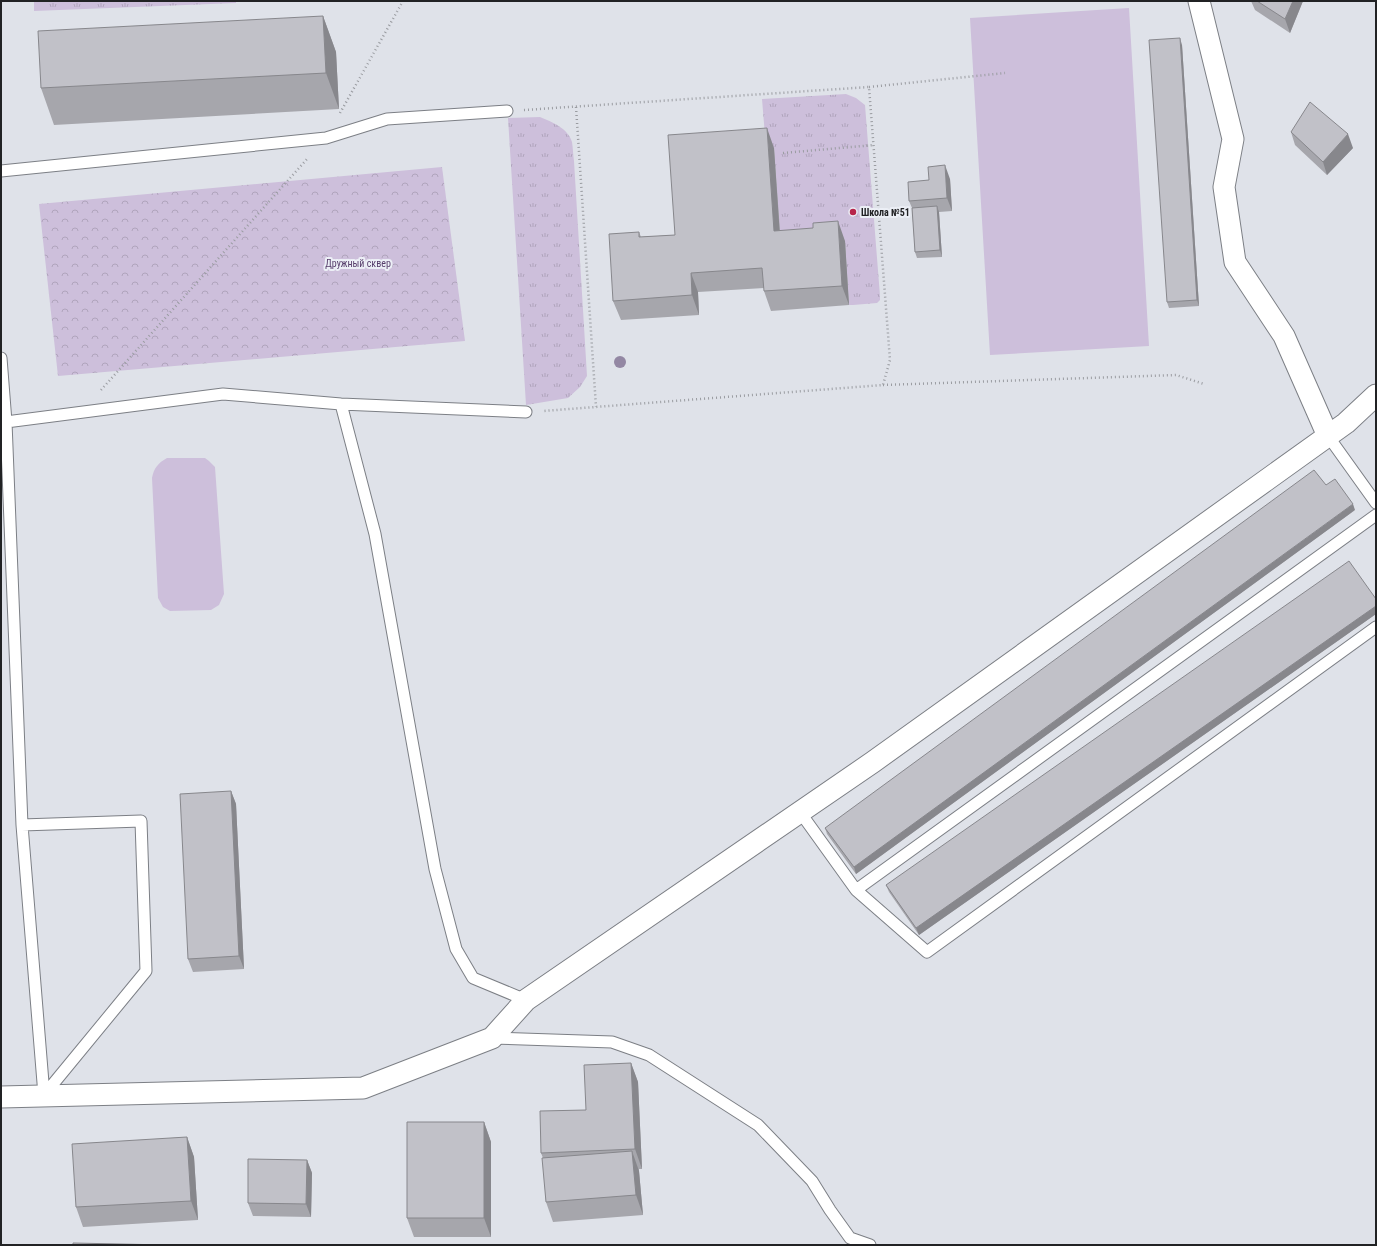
<svg xmlns="http://www.w3.org/2000/svg" width="1377" height="1246" font-family="'Roboto Condensed',sans-serif">
<style>
.grass{fill:url(#grass-tufts)}
.park{fill:url(#park-crowns)}
.garden{fill:#cdbfdb}
.lines{fill:none;stroke-linecap:round;stroke-linejoin:round}
.lane-casing{stroke:#7c7f85;stroke-width:13}
.street-casing{stroke:#7c7f85;stroke-width:23}
.path{stroke:#9a9ca1;stroke-width:2.5;stroke-dasharray:1 3;stroke-linecap:butt}
.lane{stroke:#fff;stroke-width:11}
.street{stroke:#fff;stroke-width:21}
.tree{fill:#9387a3}
.wall{fill:#a6a6ac}
.shaded-wall{fill:#87878c}
.building{fill:#c1c1c8;stroke:#87878c}
.poi-dot{fill:#b7254b;stroke:#eceff6;stroke-width:1.5}
.labels{text-anchor:middle;dominant-baseline:central;stroke-width:4;stroke-linejoin:round;paint-order:stroke}
.poi-label{font-size:10px;font-weight:bold;fill:#212224;stroke:#eceff6;text-anchor:start}
.park-label{font-size:10px;fill:#553c6a;stroke:#eceff6}
</style>
<defs>
<pattern id="grass-tufts" width="24" height="20" patternUnits="userSpaceOnUse"><rect width="24" height="20" fill="#cdbfdb"/><path d="M3 7l-1-3M5 7V3M7 7l1-3M15 17l-1-3M17 17v-4M19 17l1-3" fill="none" stroke="#b0a4bc"/></pattern>
<pattern id="park-crowns" width="20" height="18" patternUnits="userSpaceOnUse"><rect width="20" height="18" fill="#cdbfdb"/><path d="M2 6a3 3 0 1 1 6 0M12 15a3 3 0 1 1 6 0" fill="none" stroke="#b0a4bc"/></pattern>
</defs>
<rect width="100%" height="100%" fill="#dfe2e9"/>
<path class="grass" d="M 34,1 L 236,1 L 236,3 L 34,11 Z
M 846,94 L 856,98 L 865,105 L 880,296 L 880,300 L 877,303 L 853,305 L 849,305 L 845,241 L 781,251 L 774,148 L 766,148 L 762,99 Z
M 540,117 C 552,122 568,128 572,142 C 573,148 573,155 574,161 L 587,376 L 580,387 L 568,398 L 526,405 L 508,118 Z"/>
<path class="park" d="M 442,167 L 465,341 L 58,376 L 39,204 Z"/>
<path class="garden" d="M 1129,8 L 1149,346 L 990,355 L 970,18 Z
M 167,458 L 205,458 L 209,461 L 215,467 L 224,594 L 219,605 L 211,610 L 170,611 L 163,607 L 158,598 L 152,478 C 154,468 158,463 167,458 Z"/>
<g class="lines">
<defs>
<path id="lane" d="M 1,171 L 326,138 L 387,119 L 507,111
M 1,358 L 6,422 L 1,423
M 341,404 L 375,534 L 435,869 L 456,949 L 473,978 L 526,1000
M 1328,436 L 1376,503
M 800,812 L 856,890 L 1376,515
M 22,825 L 141,821 L 146,971 L 44,1095
M 856,890 L 927,952 L 1376,627
M 492,1038 L 612,1042 L 649,1055 L 758,1125 L 812,1181 L 830,1210 L 850,1238 L 870,1245
M 44,1095 L 22,825 L 6,422 L 223,394 L 341,404 L 526,412"/>
<path id="street" d="M 1199,1 L 1233,139 L 1224,187 L 1235,262 L 1284,336 L 1328,436
M 1,1097 L 363,1088 L 492,1038 L 526,1000 L 873,762 L 1346,423 L 1376,395"/>
</defs>
<use href="#lane" class="lane-casing"/>
<use href="#street" class="street-casing"/>
<path class="path" d="M 869,87 L 1005,73
M 576,107 L 596,407
M 524,110 L 869,87 L 890,360 L 883,385 L 543,411
M 340,113 L 403,1
M 783,153 L 874,145
M 883,385 L 1176,375 L 1204,384
M 101,390 L 307,159"/>
<use href="#lane" class="lane"/>
<use href="#street" class="street"/>
</g>
<circle class="tree" cx="620" cy="362" r="6"/>
<path class="wall" d="M 1251,1 L 1303,1 L 1290,33 L 1255,10 Z
M 323,16 L 336,52 L 339,109 L 54,125 L 41,88 Z
M 1182,45 L 1199,306 L 1169,308 L 1167,302 Z
M 1291,132 L 1353,148 L 1327,175 L 1295,145 Z
M 774,148 L 780,231 L 845,241 L 849,305 L 771,311 L 764,291 L 764,288 L 698,292 L 699,315 L 621,320 L 613,301 L 639,232 L 641,237 L 675,235 Z
M 950,179 L 952,211 L 939,212 L 942,257 L 917,258 L 915,252 L 912,208 L 909,201 Z
M 1355,510 L 856,874 L 827,834 L 825,828 Z
M 1376,599 L 1376,614 L 919,935 L 889,892 L 886,885 Z
M 231,791 L 236,804 L 244,969 L 193,972 L 188,959 Z
M 631,1063 L 638,1082 L 642,1169 L 639,1169 L 639,1171 L 643,1215 L 553,1222 L 546,1202 L 543,1158 L 541,1153 L 586,1110 Z
M 484,1122 L 491,1142 L 491,1237 L 414,1237 L 407,1218 Z
M 187,1137 L 194,1157 L 198,1220 L 83,1227 L 76,1207 Z
M 307,1160 L 312,1173 L 311,1217 L 253,1216 L 248,1203 Z"/>
<path class="shaded-wall" d="M 1293,1 L 1303,1 L 1290,33 L 1285,19 Z
M 323,16 L 336,52 L 339,109 L 326,73 Z
M 1180,38 L 1182,45 L 1199,306 L 1197,300 Z
M 767,128 L 774,148 L 781,251 L 774,231 Z
M 1348,134 L 1353,148 L 1327,175 L 1323,162 Z
M 945,165 L 950,179 L 952,211 L 947,198 Z
M 937,206 L 939,212 L 942,257 L 940,250 Z
M 838,221 L 845,241 L 849,305 L 842,286 Z
M 691,273 L 698,292 L 699,315 L 692,295 Z
M 1353,504 L 1355,510 L 856,874 L 854,867 Z
M 1376,606 L 1376,614 L 919,935 L 916,928 Z
M 231,791 L 236,804 L 244,969 L 239,956 Z
M 631,1063 L 638,1082 L 642,1169 L 635,1149 Z
M 484,1122 L 491,1142 L 491,1237 L 484,1218 Z
M 187,1137 L 194,1157 L 198,1220 L 191,1201 Z
M 632,1151 L 639,1171 L 643,1215 L 636,1195 Z
M 307,1160 L 312,1173 L 311,1217 L 306,1204 Z"/>
<path class="building" d="M 1257,1 L 1293,1 L 1285,19 Z
M 323,16 L 326,73 L 41,88 L 38,31 Z
M 1180,38 L 1197,300 L 1167,302 L 1149,40 Z
M 1310,102 L 1348,134 L 1323,162 L 1291,132 Z
M 767,128 L 774,231 L 813,228 L 813,223 L 838,221 L 842,286 L 764,291 L 762,268 L 691,273 L 692,295 L 613,301 L 609,234 L 639,232 L 639,237 L 675,235 L 668,135 Z
M 945,165 L 947,198 L 909,201 L 908,182 L 929,180 L 928,167 Z
M 937,206 L 940,250 L 915,252 L 912,208 Z
M 1314,470 L 1326,485 L 1335,479 L 1353,504 L 854,867 L 825,828 Z
M 1349,561 L 1376,599 L 1376,606 L 916,928 L 886,885 Z
M 231,791 L 239,956 L 188,959 L 180,794 Z
M 631,1063 L 635,1149 L 541,1153 L 540,1111 L 586,1110 L 584,1065 Z
M 407,1122 L 484,1122 L 484,1218 L 407,1218 Z
M 187,1137 L 191,1201 L 76,1207 L 72,1144 Z
M 632,1151 L 636,1195 L 546,1202 L 542,1158 Z
M 248,1159 L 307,1160 L 306,1204 L 248,1203 Z
M 73,1243 L 166,1245 L 73,1245 Z"/>
<circle class="poi-dot" cx="853" cy="212" r="4"/>
<g class="labels">
<g class="poi-label">
<text x="861" y="212">Школа №51</text>
</g>
<g class="park-label">
<text x="358" y="263">Дружный сквер</text>
</g>
</g>
<rect width="1377" height="1246" fill="none" stroke="#212224" stroke-width="4"/>
</svg>
